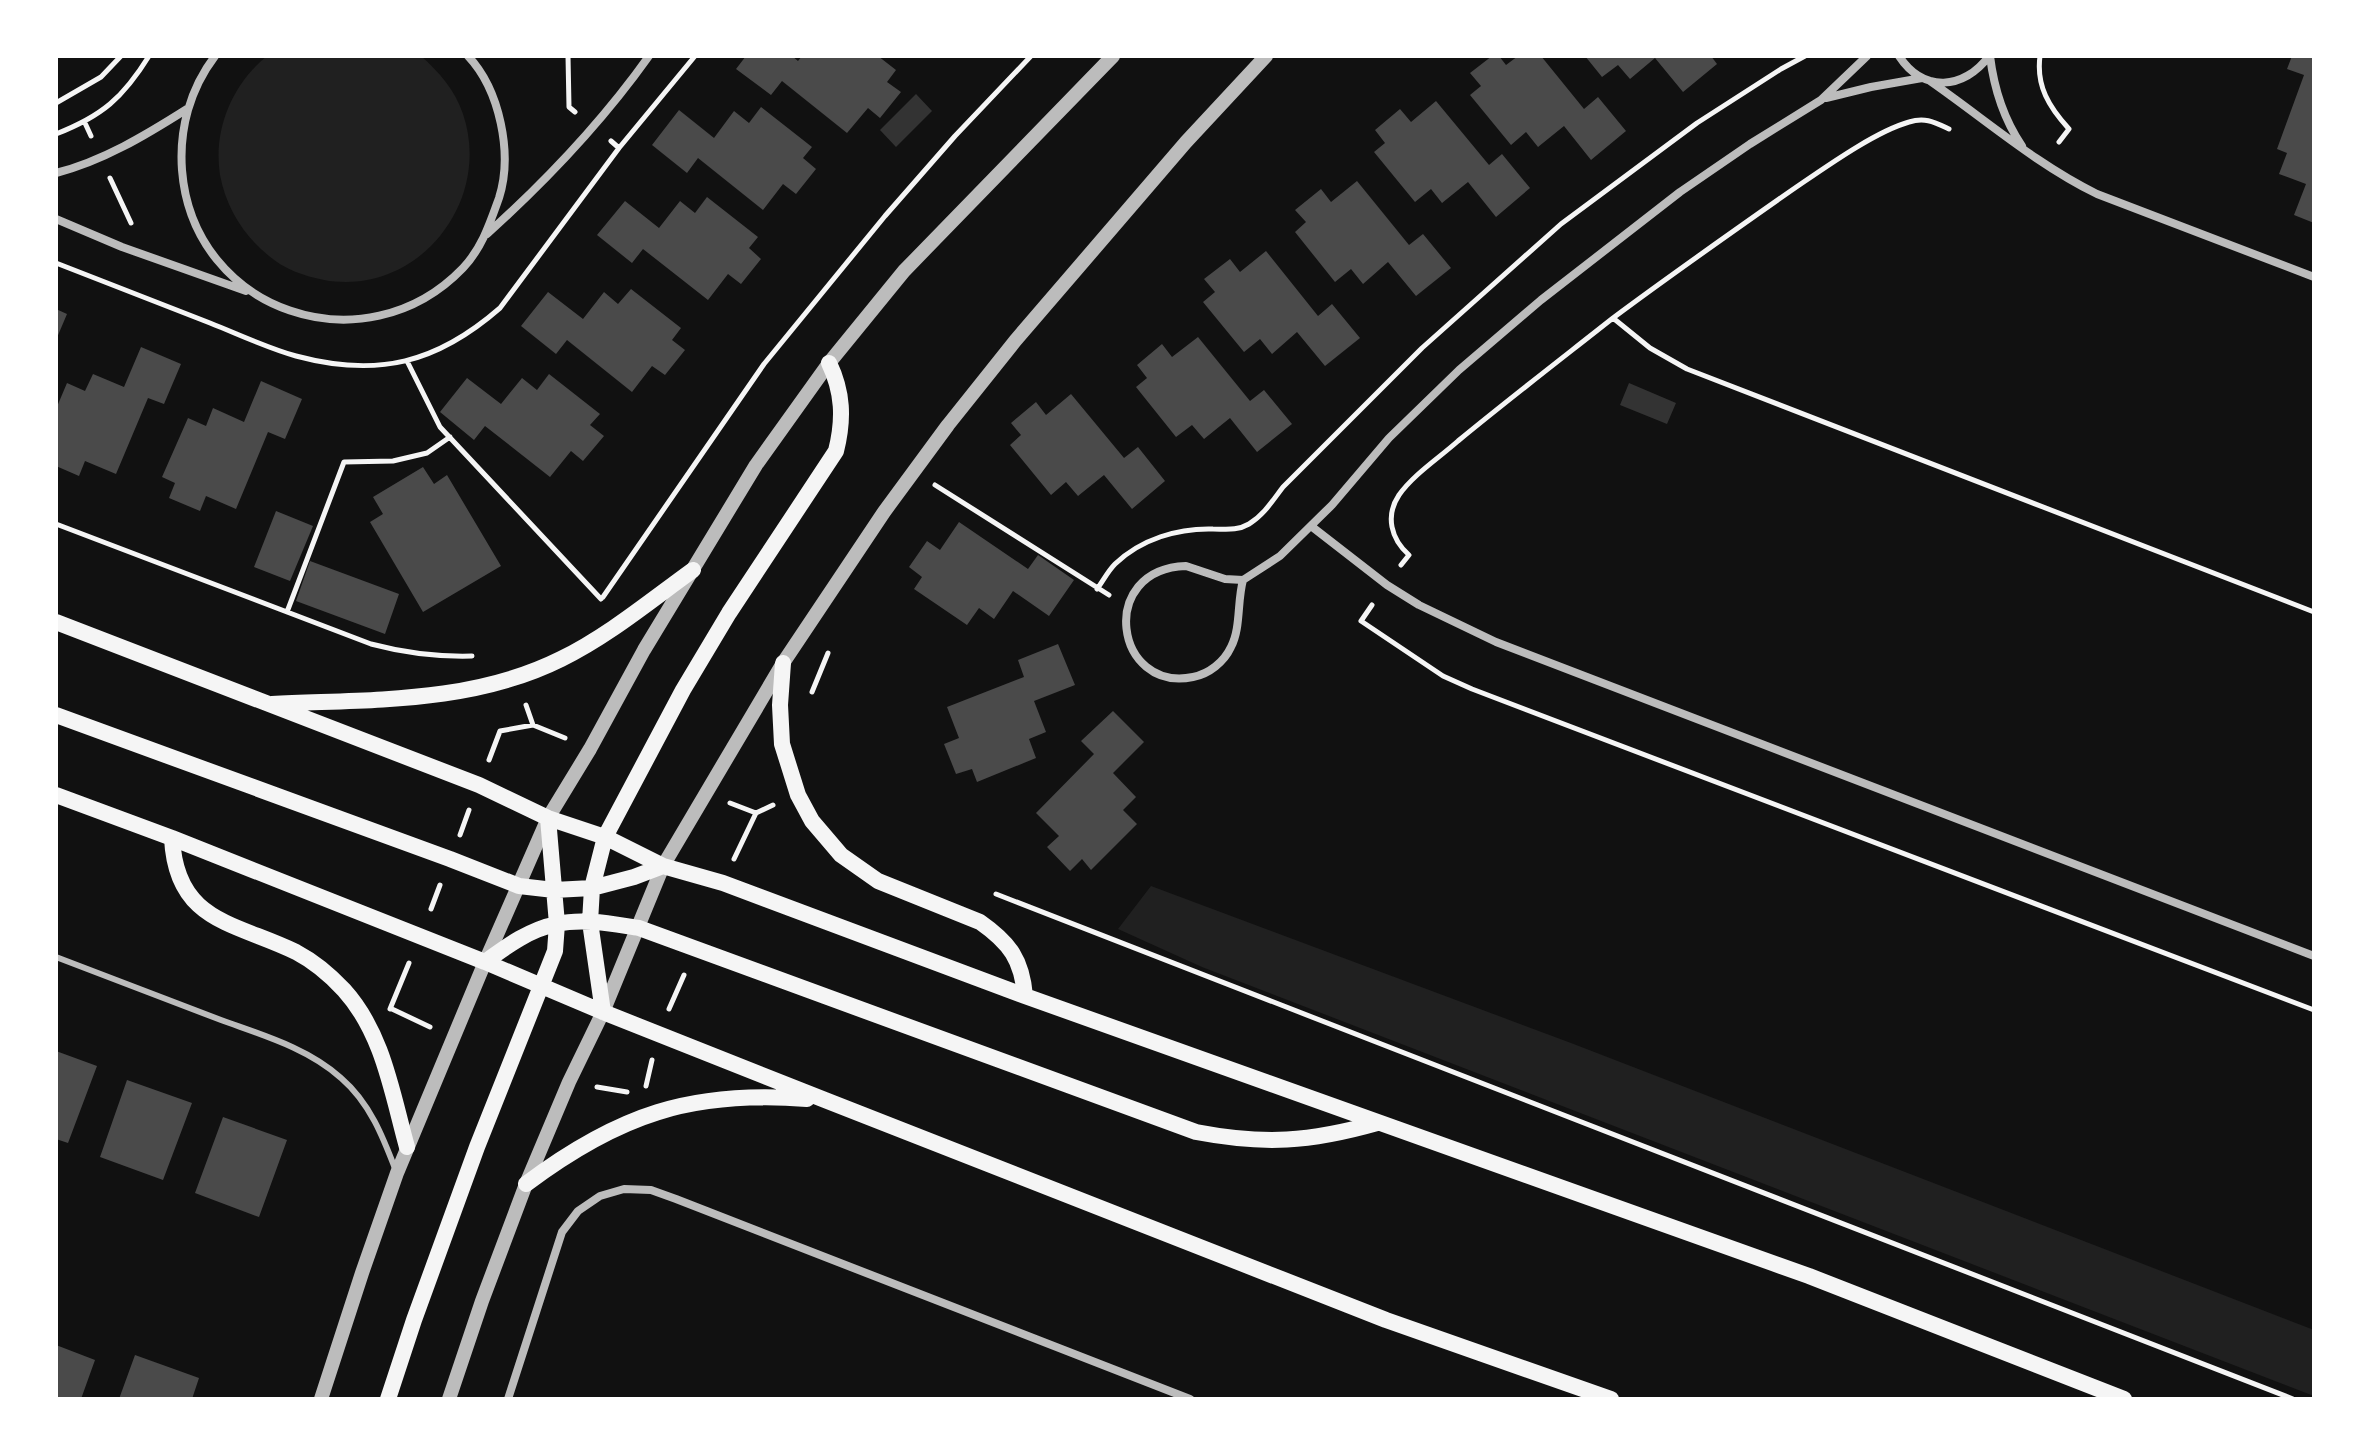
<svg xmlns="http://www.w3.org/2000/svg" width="2370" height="1455" font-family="Barlow,sans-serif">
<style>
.green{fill:#202020}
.water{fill:#333}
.building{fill:#4a4a4a}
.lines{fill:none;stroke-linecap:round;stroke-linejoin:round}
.path{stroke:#f5f5f5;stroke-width:5}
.service{stroke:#bcbcbc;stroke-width:6}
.minor{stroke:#bcbcbc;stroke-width:8}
.tertiary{stroke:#bcbcbc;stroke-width:14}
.secondary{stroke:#f5f5f5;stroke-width:16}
</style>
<rect width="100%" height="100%" fill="#111"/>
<path class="green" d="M 267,56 L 421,56 C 439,72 455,90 463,114 C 493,202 417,297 324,280 C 304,276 284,269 269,256 C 243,235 226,207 220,175 C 213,130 232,84 267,56 Z
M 1151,886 L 1571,1043 L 2314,1330 L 2314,1396 L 1202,967 L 1118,929 Z"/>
<path class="water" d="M 916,94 L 932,111 L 896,147 L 880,130 Z
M 1629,383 L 1676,403 L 1667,424 L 1620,405 Z"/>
<path class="building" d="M 746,56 L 792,56 L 798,61 L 802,56 L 878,56 L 896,70 L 887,82 L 901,92 L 880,118 L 868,108 L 847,133 L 782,81 L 771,95 L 736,69 Z
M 1492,56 L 1499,56 L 1506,65 L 1518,56 L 1541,56 L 1584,109 L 1598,97 L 1626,131 L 1591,160 L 1564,126 L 1538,147 L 1526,132 L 1511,145 L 1470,95 L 1481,86 L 1470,73 Z
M 1585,56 L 1711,56 L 1717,64 L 1683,92 L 1655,58 L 1630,79 L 1618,65 L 1602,77 Z
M 2292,56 L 2314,56 L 2314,223 L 2294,215 L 2306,184 L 2279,174 L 2287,153 L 2277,149 L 2304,75 L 2287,69 Z
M 1436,101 L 1489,165 L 1502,154 L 1530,188 L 1496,217 L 1468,182 L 1442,203 L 1431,189 L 1415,202 L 1374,152 L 1385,143 L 1375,130 L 1400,109 L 1411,122 Z
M 761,107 L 812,147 L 803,158 L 816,169 L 796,194 L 783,184 L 763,210 L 698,158 L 687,173 L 652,145 L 679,110 L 714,138 L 734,111 L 749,123 Z
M 1357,181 L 1409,245 L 1423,234 L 1451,268 L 1416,296 L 1388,262 L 1363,284 L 1351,269 L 1335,282 L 1295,232 L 1306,222 L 1295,210 L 1321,189 L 1331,202 Z
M 707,197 L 758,237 L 749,248 L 761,259 L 741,284 L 728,274 L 708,300 L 643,249 L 632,263 L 597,235 L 625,201 L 659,228 L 680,201 L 695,213 Z
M 1266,251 L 1318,316 L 1332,304 L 1360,338 L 1325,366 L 1297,332 L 1272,354 L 1260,339 L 1244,352 L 1203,302 L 1215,292 L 1204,279 L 1230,259 L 1240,272 Z
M 631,289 L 681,328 L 672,340 L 685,350 L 665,375 L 652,366 L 632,392 L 567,340 L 556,354 L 521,326 L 548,292 L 583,319 L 604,292 L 618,304 Z
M 56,309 L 67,314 L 56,340 Z
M 1198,337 L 1250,401 L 1264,390 L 1292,424 L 1257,452 L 1230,418 L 1204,439 L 1192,425 L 1176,437 L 1136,387 L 1147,378 L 1137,365 L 1162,344 L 1172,357 Z
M 141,347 L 181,364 L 164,404 L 148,398 L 116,474 L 85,461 L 79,476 L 56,466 L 56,409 L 67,383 L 85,391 L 93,374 L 124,387 Z
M 549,374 L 600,414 L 590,425 L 604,436 L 583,461 L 571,451 L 550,477 L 485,426 L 474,440 L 440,412 L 467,378 L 501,404 L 522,378 L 537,390 Z
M 261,381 L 302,399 L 285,439 L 268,432 L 236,509 L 206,496 L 200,511 L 169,498 L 175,483 L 162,477 L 188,418 L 206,426 L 213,408 L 244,422 Z
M 1071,394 L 1124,458 L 1138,447 L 1165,481 L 1132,509 L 1104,475 L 1078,496 L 1066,482 L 1051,495 L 1010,445 L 1021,435 L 1011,423 L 1036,402 L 1046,415 Z
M 423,467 L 434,484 L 447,475 L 501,566 L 423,612 L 370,522 L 383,514 L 373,497 Z
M 276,511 L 313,526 L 290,581 L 254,567 Z
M 959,522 L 1028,569 L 1038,555 L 1074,580 L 1049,616 L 1013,591 L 994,619 L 979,608 L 967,625 L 914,589 L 922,577 L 909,567 L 927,541 L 940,550 Z
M 310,561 L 399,594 L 385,634 L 296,601 Z
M 1058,644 L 1075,685 L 1034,701 L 1046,732 L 1029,739 L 1036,758 L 977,782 L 972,769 L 956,774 L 944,744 L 959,738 L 947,707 L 1024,677 L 1018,660 Z
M 1113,711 L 1144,742 L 1113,773 L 1136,797 L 1123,810 L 1137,824 L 1091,870 L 1082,859 L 1070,871 L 1047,847 L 1059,836 L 1036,813 L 1094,754 L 1081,741 Z
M 56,1051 L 97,1066 L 68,1143 L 56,1139 Z
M 127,1080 L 192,1103 L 163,1180 L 100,1157 Z
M 223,1117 L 287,1140 L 259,1217 L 195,1193 Z
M 56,1345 L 95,1360 L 81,1399 L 56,1399 Z
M 135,1355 L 199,1378 L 192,1399 L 119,1399 Z"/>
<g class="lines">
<path class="path" d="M 568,56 L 569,107 L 575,112
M 2040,56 C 2036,86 2049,107 2069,129 L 2059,142
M 56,103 L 101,77 L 121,56
M 85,123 L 91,136
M 56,134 C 102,116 123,98 149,56
M 619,148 L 695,56
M 110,178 L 131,223
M 56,263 C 108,283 159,303 210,323 C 238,334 267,348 296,356 C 378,378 437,363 500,308 L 619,148 L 611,141
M 1613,318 C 1672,274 1732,232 1792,190 C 1823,169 1874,132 1909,122 C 1925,117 1934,122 1949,129
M 407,361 L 440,427 L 601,599
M 935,485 L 1109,595
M 56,524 L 371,644 C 405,653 436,657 472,656
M 1401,565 L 1409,555 C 1391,539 1385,516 1399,495 C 1414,474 1439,458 1458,441 C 1509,399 1561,359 1613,318 L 1650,348 L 1687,369 L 2314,612
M 1097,589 C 1103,581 1108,571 1115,564 C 1141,539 1178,528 1213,529 C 1226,529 1237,531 1249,524 C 1264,515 1273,500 1283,487 L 1422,348 L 1561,224 L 1697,123 L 1781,69 L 1805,56
M 603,597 L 764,364 L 885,216 L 955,136 L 1031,56
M 1372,605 L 1361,621 L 1443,676 L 1472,689 L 2314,1010
M 287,612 L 344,462 L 393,461 L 427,453 L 450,437
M 812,692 L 828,653
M 533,725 L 565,738
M 489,760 L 500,731 L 533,725 L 526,705
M 730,803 L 756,813
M 460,835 L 469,810
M 734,859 L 756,813 L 773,805
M 996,894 L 2293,1399
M 431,909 L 440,885
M 390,1009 L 409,963
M 392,1009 L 430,1027
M 669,1009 L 684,975
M 646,1086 L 652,1060
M 597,1087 L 627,1092"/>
<path class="service" d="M 56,957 C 111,978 166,999 221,1020 C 262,1035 308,1048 341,1078 C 370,1103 383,1137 396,1171"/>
<path class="minor" d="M 215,56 C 190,89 179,129 182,170 C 193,312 365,370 463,268 C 482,248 490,223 499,198 C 513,154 500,90 468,56
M 1899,56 C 1923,93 1964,90 1989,56
M 1990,56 C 1994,89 2003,118 2022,146
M 1930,81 C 1986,120 2036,164 2097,194 L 2314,277
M 1826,98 L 1871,87 L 1922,78
M 56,173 C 103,161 146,135 187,109
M 56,219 L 122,247 L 246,291
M 487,234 C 547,180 602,122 649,56
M 1311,526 L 1387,585 L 1419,605 L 1496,642 L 2314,956
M 1186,566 L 1225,579 L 1243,580 C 1237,602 1241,628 1231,647 C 1224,662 1209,674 1193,677 C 1115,693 1096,569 1186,566 Z
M 1243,580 L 1280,556 L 1332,505 L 1389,438 L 1459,370 L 1541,300 L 1680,192 L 1750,144 L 1821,100 L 1867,56
M 508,1399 L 562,1232 L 578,1211 L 600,1196 L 624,1189 L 651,1190 L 676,1199 L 1190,1399"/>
<path class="tertiary" d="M 321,1399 L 362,1273 L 397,1173 L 485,962 L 548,818 L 590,749 L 644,650 L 756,465 L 829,363 L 904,271 L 1113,56
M 449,1399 L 482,1301 L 526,1184 L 569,1082 L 603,1012 L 663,866 L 783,663 L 884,512 L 948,425 L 1015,341 L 1186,142 L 1266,56"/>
<path class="secondary" d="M 56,622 L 479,785 L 548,818 L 605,837 L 663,866 L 723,883 L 1025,996 L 1809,1276 L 2124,1399
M 783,663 L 780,705 L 782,744 L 798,795 L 812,821 L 841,855 L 878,881 L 980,922 C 1010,943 1022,960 1025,996
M 272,704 C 369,699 471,704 561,659 C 608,636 650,601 693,570
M 56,715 L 450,859 L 519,886 L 554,890 L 592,888 L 634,877 L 663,866
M 56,795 L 172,838 L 485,962 L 603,1012 L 825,1100 L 1386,1320 L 1611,1399
M 172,838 C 176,922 234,922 296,952 C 313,961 331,976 344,990 C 383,1033 392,1093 407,1147
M 485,962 C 507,946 530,929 557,924 C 583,918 612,924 639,928 L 1196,1132 C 1264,1145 1310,1142 1377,1123
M 603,1012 L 590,922 L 592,888 L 605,837 L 683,690 L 729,613 L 836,451 C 844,419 843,392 829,363
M 526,1184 C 618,1115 691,1090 807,1099
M 388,1399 L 414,1320 L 477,1147 L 555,951 L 557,924 L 548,818"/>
</g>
<rect width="2370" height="1455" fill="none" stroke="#ffffff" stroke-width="116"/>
</svg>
